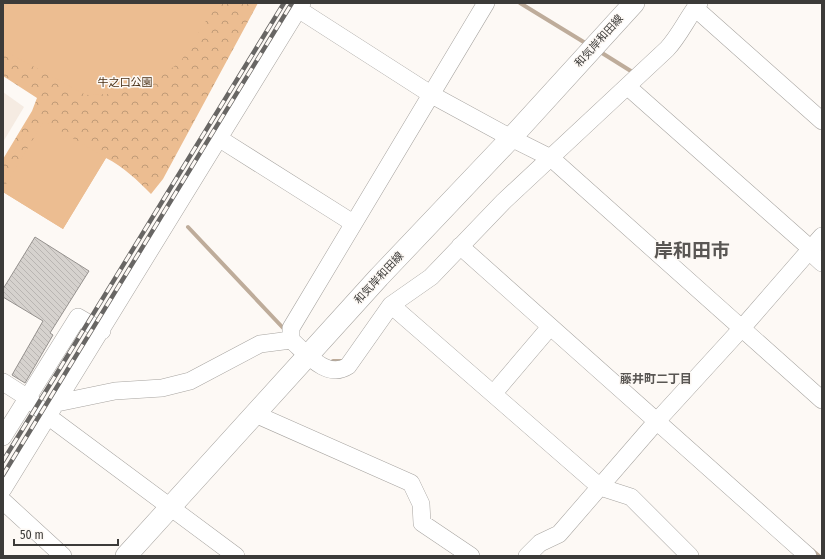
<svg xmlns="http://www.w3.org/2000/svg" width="825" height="559" font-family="'Fira Sans Condensed','Noto Sans JP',sans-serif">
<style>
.built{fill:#f5ebe2}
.forest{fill:url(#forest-crowns)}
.pitch{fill:#ecbd91}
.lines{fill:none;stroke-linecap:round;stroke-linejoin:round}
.stream{stroke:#beac9a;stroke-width:4}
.building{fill:url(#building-back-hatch);stroke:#95918e}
.minor-casing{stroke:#a7a4a0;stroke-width:18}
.major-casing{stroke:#a7a4a0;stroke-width:22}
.minor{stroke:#fff;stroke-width:17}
.major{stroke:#fff;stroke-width:21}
.rail-casing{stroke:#686664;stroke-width:4.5}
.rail{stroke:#fdf9f5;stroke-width:3;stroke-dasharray:9;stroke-linecap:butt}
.labels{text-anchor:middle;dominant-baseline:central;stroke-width:3;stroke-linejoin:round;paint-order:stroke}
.street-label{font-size:11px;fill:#3c3b39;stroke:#fdf9f5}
.park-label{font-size:11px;fill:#492f14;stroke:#fdf9f5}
.neighbourhood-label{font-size:12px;font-weight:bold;fill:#595653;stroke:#fdf9f5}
.town-label{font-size:19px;font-weight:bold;fill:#595653;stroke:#fdf9f5}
</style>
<defs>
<pattern id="forest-crowns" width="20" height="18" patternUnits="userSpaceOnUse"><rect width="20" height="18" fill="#ecbd91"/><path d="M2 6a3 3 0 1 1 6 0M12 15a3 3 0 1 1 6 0" fill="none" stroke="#c09b77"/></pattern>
<pattern id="building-back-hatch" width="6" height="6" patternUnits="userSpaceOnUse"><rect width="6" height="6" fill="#d6d2ce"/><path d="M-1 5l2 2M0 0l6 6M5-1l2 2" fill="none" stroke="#b9b5b2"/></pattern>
</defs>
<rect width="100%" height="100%" fill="#fdf9f5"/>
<path class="built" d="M 3,92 L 24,107 L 3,142 Z"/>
<path class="forest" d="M 3,3 L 258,3 L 163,179 L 151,194 C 137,180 124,167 106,158 L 63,229 L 3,192 L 3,159 L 32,111 L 37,98 L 3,76 Z"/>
<path class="pitch" d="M 3,3 L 217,3 L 181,61 L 163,75 L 130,90 L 108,94 L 86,95 L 3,50 Z
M 44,121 L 106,158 L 63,229 L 3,192 L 3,189 Z"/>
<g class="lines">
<path class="stream" d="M 520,3 L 587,44
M 602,53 L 634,73
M 188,227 L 285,330
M 333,361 L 344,361
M 812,550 L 819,556"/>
</g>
<path class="building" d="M 35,237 L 89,271 L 50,333 L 53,335 L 25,383 L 12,375 L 43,321 L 3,297 L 3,289 Z"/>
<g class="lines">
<defs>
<path id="minor" d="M 695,8 L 822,121
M 298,9 L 432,95 L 511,138 L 551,158 L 822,400
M 628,87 L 811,249
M 220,139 L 353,223
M 460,246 L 808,556
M 809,251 L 822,263
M 391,305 L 600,487 L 631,497 L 690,556
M 291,340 L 291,328 L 486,3
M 3,382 L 28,398 L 49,417 L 236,556
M 493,394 L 550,327
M 57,403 L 115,391 L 162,388 L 190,381 L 260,344 L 291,340 C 306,353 327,380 348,366 L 391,305 L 431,277 L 504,201 L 667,49 C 680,35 687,18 699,3
M 255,414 L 411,483 L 421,504 L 422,523 L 471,556
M 3,437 L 78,317 L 102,331
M 3,489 L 302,3
M 3,501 L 63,556
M 527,556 L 540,543 L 559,534 L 656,422 L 742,328 L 822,236"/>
<path id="major" d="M 126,556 L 379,277 L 511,138 L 634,3"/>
</defs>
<use href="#minor" class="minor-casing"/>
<use href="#major" class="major-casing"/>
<use href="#minor" class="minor"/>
<use href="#major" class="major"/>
<defs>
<path id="rail" d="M 3,461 L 284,3
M 3,475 L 292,3"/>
</defs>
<use href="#rail" class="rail-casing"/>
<use href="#rail" class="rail"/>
</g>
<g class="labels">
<g class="street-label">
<text transform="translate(599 41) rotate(-48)">和気岸和田線</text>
<text transform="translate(379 278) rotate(-47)">和気岸和田線</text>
</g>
<g class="park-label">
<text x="125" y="82">牛之口公園</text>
</g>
<g class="neighbourhood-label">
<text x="656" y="379">藤井町二丁目</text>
</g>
<g class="town-label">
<text x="692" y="250">岸和田市</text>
</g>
</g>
<rect width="825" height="559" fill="none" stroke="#3c3b39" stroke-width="8"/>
<path d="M14 539v6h104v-6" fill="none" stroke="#3c3b39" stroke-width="2"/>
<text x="20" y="539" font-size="12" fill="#3c3b39" stroke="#fdf9f5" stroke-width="3" paint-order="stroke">50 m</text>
</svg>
